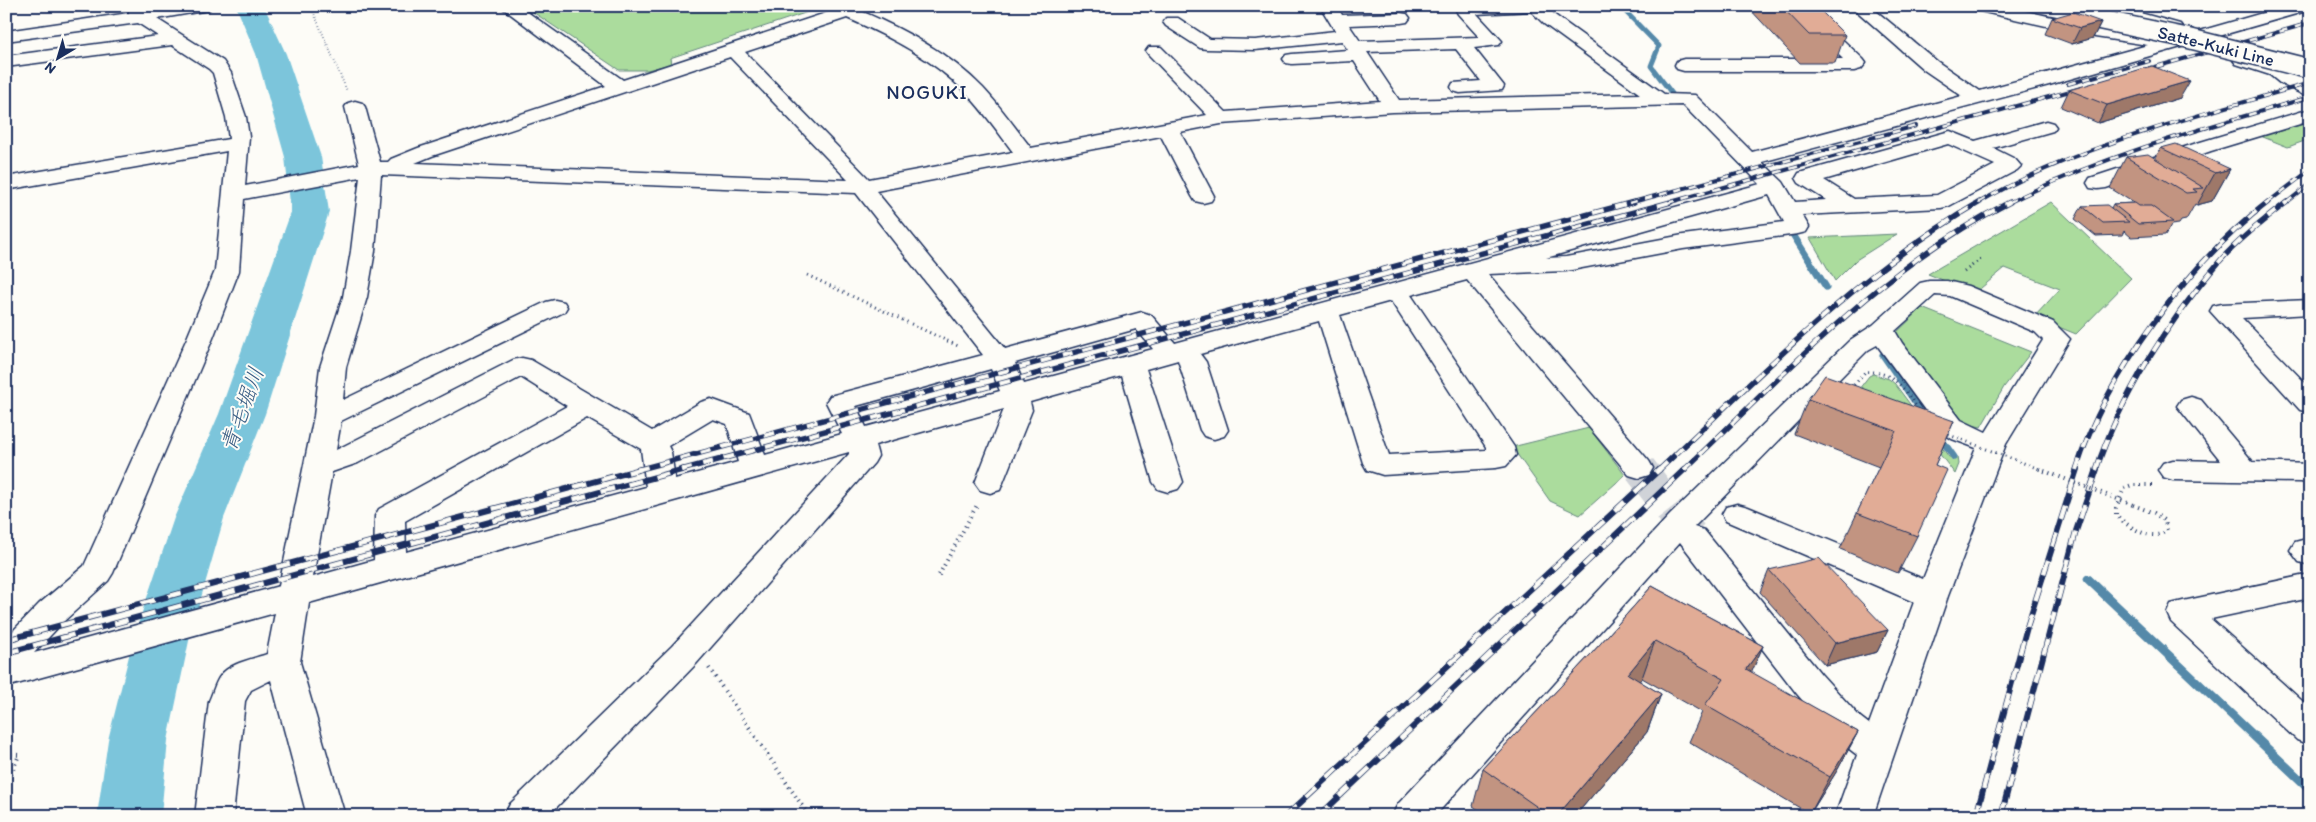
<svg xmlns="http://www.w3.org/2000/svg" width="2316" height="822" font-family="Itim,'Klee One',sans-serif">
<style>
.green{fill:#abdc9d;stroke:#63867e}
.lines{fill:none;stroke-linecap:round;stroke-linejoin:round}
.stream-far2{stroke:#5589a9;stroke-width:5}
.stream-far1{stroke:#5589a9;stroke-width:7}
.stream{stroke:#5589a9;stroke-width:9}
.river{fill:#7bc5db;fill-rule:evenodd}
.minor-tunnel-far1{stroke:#d0d3d8;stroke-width:25;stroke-dasharray:25 12;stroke-linecap:butt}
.minor-tunnel{stroke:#d0d3d8;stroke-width:33;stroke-dasharray:33 17;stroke-linecap:butt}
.minor-casing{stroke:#1b2f5e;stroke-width:3}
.major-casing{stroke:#1b2f5e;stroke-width:3}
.path-far2{stroke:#1b2f5e;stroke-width:2;stroke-dasharray:0.5 2.5;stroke-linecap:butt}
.path-far1{stroke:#1b2f5e;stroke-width:3;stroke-dasharray:1 4;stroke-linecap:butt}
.path{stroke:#1b2f5e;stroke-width:4;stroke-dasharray:1 4.5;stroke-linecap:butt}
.minor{fill:#fdfcf7;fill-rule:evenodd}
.major{fill:#fdfcf7;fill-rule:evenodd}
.rail-far2-casing{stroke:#1b2f5e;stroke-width:4}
.rail-far1-casing{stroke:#1b2f5e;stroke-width:5.5}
.rail-casing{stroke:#1b2f5e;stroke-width:6}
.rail-far2{stroke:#fdfcf7;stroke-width:2.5;stroke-dasharray:8;stroke-linecap:butt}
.rail-far1{stroke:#fdfcf7;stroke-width:4;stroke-dasharray:11;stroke-linecap:butt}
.rail{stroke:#fdfcf7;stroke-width:4.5;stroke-dasharray:14;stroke-linecap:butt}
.major-bridge-casing{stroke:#1b2f5e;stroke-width:22;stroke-linecap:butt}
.path-bridge-far1{stroke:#1b2f5e;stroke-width:3;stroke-dasharray:1 4;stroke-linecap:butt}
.path-bridge{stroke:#1b2f5e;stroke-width:4;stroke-dasharray:1 4.5;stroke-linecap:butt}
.major-bridge{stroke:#fdfcf7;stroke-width:19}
.wall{fill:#c29481;stroke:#1b2f5e}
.shaded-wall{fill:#9e7869;stroke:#1b2f5e}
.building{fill:#e1ac96;stroke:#1b2f5e}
.labels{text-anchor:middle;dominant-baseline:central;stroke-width:4;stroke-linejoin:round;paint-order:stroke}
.far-street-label{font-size:18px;fill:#1b2f5e;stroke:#fdfcf7}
.far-quarter-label{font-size:20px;letter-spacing:1px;fill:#1b2f5e;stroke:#fdfcf7}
.water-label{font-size:22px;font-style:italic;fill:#385c84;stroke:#fdfcf7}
</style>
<rect width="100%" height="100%" fill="#fdfcf7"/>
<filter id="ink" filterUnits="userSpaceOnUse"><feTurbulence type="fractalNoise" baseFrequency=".02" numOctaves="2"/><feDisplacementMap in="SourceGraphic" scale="10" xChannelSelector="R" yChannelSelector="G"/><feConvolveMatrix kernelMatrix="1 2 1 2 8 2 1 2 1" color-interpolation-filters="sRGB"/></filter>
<g filter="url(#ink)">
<path class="green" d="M 524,6 L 826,6 L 670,58 L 671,64 L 647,70 L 619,70 Z
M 2310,120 L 2310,139 L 2288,147 L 2258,135 Z
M 2051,202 L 2131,278 L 2076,334 L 2034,317 L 2060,289 L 2005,268 L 1975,293 L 1928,274 Z
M 1897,234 L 1856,260 L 1835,281 L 1810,238 Z
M 1922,308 L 2031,352 L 2004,387 L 1981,427 L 1964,423 L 1895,334 Z
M 1873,374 L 1889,379 L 1895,384 L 1949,457 L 1958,457 L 1959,464 L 1955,474 L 1932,444 L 1849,402 L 1869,376 Z
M 1589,428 L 1625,475 L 1580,515 L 1550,501 L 1512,447 Z"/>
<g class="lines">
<path class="stream-far2" d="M 1620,6 L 1659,46 L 1651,66 L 1673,95"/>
<path class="stream-far1" d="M 1792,233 L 1826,287
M 1883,355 L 1925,416
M 1939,436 L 1954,457"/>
<path class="stream" d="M 2088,579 L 2310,789"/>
<path class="river" d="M 236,6 L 264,6 L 286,54 L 321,157 L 329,212 L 265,414 L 224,518 L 190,636 L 168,740 L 161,816 L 97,816 L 108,740 L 134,636 L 174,518 L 219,414 L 291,212 L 285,157 L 256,54 Z"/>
<path class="minor-tunnel-far1" d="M 1639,468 L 1641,470"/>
<path class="minor-tunnel" d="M 1640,469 L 1693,538"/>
<defs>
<path id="minor" d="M 129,6 L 145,6 L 145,11 L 173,6 L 211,6 L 209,10 L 203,11 L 157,19 L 223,61 L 231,73 L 246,117 L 249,137 L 245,186 L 359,164 L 345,107 L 348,103 L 355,101 L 362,103 L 365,107 L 380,162 L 388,162 L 391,159 L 418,148 L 606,86 L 500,6 L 519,6 L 623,80 L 847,6 L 873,6 L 871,10 L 863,12 C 907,31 950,54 983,88 C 1001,107 1015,128 1031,148 L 1207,115 L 1149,55 L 1146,51 L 1149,47 L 1161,47 L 1226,112 L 1380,101 L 1354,61 L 1292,64 L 1286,63 L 1283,59 L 1286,55 L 1292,54 L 1348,50 L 1342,41 L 1255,50 L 1206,49 L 1200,48 L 1166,26 L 1163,22 L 1166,18 L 1178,18 L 1210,39 L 1255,40 L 1335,31 L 1320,6 L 1337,6 L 1342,15 L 1401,13 L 1407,14 L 1410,18 L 1407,22 L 1401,23 L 1349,25 L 1360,41 L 1479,37 L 1458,14 L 1456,10 L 1458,6 L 1546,6 L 1556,16 L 1664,94 L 1695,95 L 1752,152 L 1962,96 L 1924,70 L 1851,6 L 1870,6 L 1938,62 L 1980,91 L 2148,45 L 2095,37 L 1975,10 L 1973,6 L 2004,6 L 2095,27 L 2172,39 L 2287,6 L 2310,6 L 2310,10 L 2049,85 L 1762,162 L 1783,182 L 1795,202 L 1826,200 L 1799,183 L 1796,178 L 1799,173 L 1950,131 L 1975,141 L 2046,121 L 2053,123 L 2056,127 L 2053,131 L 1993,148 L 2015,159 L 2021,166 L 2017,170 L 1949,206 L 1941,208 L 1802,215 L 1809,227 L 1806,232 L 1798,234 L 1683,249 L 1566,271 L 1488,274 L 1649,461 L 1653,468 L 1649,475 L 1639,478 L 1629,475 L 1467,280 L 1411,295 L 1514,447 L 1516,455 L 1506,466 L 1496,468 L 1383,475 L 1367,470 L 1363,463 L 1319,321 L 1200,354 L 1206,362 L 1228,430 L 1224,436 L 1214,439 L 1204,436 L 1200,430 L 1178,360 L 1146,369 L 1183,482 L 1178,489 L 1168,492 L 1158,489 L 1153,482 L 1122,376 L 1030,402 L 1032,410 L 1000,490 L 990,493 L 980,490 L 975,483 L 1004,409 L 875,445 L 878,456 L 874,463 L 696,664 L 548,816 L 504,816 L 510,804 L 672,646 L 849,454 L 849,452 L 309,603 L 300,662 L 345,816 L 307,816 L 271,680 L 251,690 L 245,701 L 233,816 L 195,816 L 209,701 C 213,693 215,682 221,675 C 230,663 253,659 267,654 L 275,613 L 6,687 L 6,641 L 11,633 L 39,604 L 84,566 L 187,338 L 215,271 L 227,151 L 6,190 L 6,177 L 229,139 L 226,117 L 213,73 L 209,69 L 172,45 L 6,67 L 6,56 L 158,36 L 138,23 L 6,41 L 6,31 L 129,13 ZM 1531,11 L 1544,24 L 1640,94 L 1399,100 L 1367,52 L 1456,49 L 1481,81 L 1453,83 L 1451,87 L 1453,91 L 1460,93 L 1502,90 L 1504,86 L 1474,48 L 1499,45 L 1502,41 L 1477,14 ZM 847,18 C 891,37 933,59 967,94 C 984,112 998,132 1013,152 L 869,179 L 745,52 ZM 730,57 L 848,180 L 415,163 L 432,156 ZM 1683,105 L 1760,184 L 1175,343 L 1151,315 L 1142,312 L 1005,349 L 876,191 L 1161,136 L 1192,196 L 1195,201 L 1203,203 L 1211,201 L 1214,196 L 1180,132 L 1221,124 L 1393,112 ZM 1948,144 L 1995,165 L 1937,195 L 1854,199 L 1824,180 ZM 381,175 L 856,193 L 983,355 L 830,396 L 826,402 L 842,434 L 765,455 L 749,413 L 711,399 L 701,402 L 652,431 L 531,360 L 522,358 L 513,360 L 336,450 L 341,421 L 564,312 L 567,307 L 564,302 L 555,300 L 546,302 L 343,400 L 346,367 L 367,297 L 375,251 ZM 360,177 L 351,251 L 343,297 L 320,367 L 314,416 L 279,586 L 34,653 L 63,622 L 108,581 L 113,573 L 213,338 L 239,271 L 244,199 ZM 1769,195 L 1784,222 L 1683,235 L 1566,257 L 1546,258 ZM 1391,301 L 1486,447 L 1486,450 L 1389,455 L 1340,315 ZM 1136,329 L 1153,349 L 1024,384 L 1015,363 ZM 991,369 L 1000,391 L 866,427 L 856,406 ZM 521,377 L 567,406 L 379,509 L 375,516 L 374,560 L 313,577 L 332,472 L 358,463 ZM 587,418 L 641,449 L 646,487 L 406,552 L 405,521 ZM 713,419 L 727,424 L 738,462 L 675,479 L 671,452 L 668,446 Z
M 1789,6 L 1807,6 L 1863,59 L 1866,63 L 1861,69 L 1854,71 L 1684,71 L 1677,69 L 1675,65 L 1677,61 L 1684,59 L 1843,59 Z
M 2087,6 L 2115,6 L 2180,24 L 2183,28 L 2180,32 L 2174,33 L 2089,10 Z
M 2242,55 L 2284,67 L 2310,84 L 2310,98 L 2281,84 L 2270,75 L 2236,64 L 2233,60 L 2236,56 Z
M 2310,109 L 2310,121 L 2211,151 L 2106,188 L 2098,189 L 2090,188 L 2087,183 L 2090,178 L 2197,143 Z
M 1929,281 L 1947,281 L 1968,286 L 2053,322 L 2070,339 L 2006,444 L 1948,596 L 1873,816 L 1835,816 L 1857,755 L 1834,737 L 1797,694 L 1680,542 L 1435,816 L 1392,816 L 1398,804 L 1670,515 L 1850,340 L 1873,325 L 1920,283 ZM 1935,295 L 1950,296 L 2035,332 L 2043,340 L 1986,432 L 1961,420 L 1902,343 L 1895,331 ZM 1877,345 L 1941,432 L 1952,439 L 1976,448 L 1923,579 L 1748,507 L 1737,504 L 1726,507 L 1722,514 L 1726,521 L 1914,602 L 1869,724 L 1860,717 L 1821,674 L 1704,530 L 1694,527 L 1849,369 L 1868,350 Z
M 2310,300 L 2310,314 L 2242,318 L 2310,388 L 2310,412 L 2300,410 L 2210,311 L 2213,306 L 2222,304 Z
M 2191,397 L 2201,400 L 2253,462 L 2310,464 L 2310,484 L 2301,482 L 2173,480 L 2163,477 L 2158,470 L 2163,463 L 2173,460 L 2221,461 L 2177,406 L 2181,400 Z
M 2310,538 L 2310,565 L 2299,562 L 2290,550 L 2295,542 Z
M 2310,574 L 2310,598 L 2211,619 L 2310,708 L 2310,745 L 2297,740 L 2171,622 L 2167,613 L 2171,604 L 2183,601 Z"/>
<path id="major" d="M 2025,6 L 2059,6 L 2098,14 L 2101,18 L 2098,22 L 2092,23 L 2027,10 Z"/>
</defs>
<use href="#minor" class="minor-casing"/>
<use href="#major" class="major-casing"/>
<path class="path-far2" d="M 311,6 L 347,91"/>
<path class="path-far1" d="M 1964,272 L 1983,257
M 807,275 L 958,346"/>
<path class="path" d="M 2133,505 L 2154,513 L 2165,521 L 2167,530 C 2153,544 2127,526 2116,515 L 2116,508 L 2124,488 L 2132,485 L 2153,485
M 939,575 L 978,503
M 709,668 L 809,816
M 6,754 L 19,755 L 6,787"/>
<use href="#minor" class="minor"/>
<use href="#major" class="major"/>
<defs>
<path id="rail-far2" d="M 2141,71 L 2310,23
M 2068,84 L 2149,61
M 1629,203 L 1916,126
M 1667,203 L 2081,88
M 1978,203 C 2079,144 2198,116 2310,83
M 2008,203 C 2104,155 2207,127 2310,97
M 2267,203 L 2310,170
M 2286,203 L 2310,184"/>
<path id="rail-far1" d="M 637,470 L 1634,202
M 681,470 L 1671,202
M 1659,470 C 1761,374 1857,273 1980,202
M 1684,470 C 1786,373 1882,266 2010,202
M 2076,470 C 2107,373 2188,264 2268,202
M 2096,470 C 2121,395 2168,322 2219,262 C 2238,240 2264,220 2287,202"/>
<path id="rail" d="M 6,640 L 641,469
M 6,653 L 685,469
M 1286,816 L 1660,469
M 1319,816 L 1685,469
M 1976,816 L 2027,627 L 2077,469
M 2001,816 L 2076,531 L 2097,469"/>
</defs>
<use href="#rail-far2" class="rail-far2-casing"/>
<use href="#rail-far1" class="rail-far1-casing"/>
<use href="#rail" class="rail-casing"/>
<use href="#rail-far2" class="rail-far2"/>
<use href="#rail-far1" class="rail-far1"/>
<use href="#rail" class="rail"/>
<defs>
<path id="major-bridge" d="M 2092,18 L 2187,38 L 2310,69"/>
</defs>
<use href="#major-bridge" class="major-bridge-casing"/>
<path class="path-bridge-far1" d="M 1854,385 L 1865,372 C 1892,370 1904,388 1918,409
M 1944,433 L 2042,470"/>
<path class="path-bridge" d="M 2039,469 L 2133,505"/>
<use href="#major-bridge" class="major-bridge"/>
</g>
<path class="wall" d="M 1747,6 L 1816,6 L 1845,35 L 1835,63 L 1800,63 Z
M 2052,18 L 2101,22 L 2093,38 L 2072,44 L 2045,34 Z
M 2069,90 L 2180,98 L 2098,123 L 2061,107 Z
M 2161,148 L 2230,169 L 2212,201 L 2197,205 L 2195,204 L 2186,220 L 2181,221 L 2179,224 L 2171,225 L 2165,235 L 2131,237 L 2124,231 L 2122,235 L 2096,236 L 2075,219 L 2082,206 L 2111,208 L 2113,204 L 2134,203 L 2110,188 L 2126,157 L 2155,159 Z
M 1808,399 L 1954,421 L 1935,465 L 1917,536 L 1898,573 L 1840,549 L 1879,467 L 1794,434 Z
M 1769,570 L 1888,630 L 1877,652 L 1825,665 L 1760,592 Z
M 1652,586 L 1763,646 L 1751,673 L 1858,732 L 1838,769 L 1810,814 L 1689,742 L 1702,712 L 1642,678 L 1639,681 L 1661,694 L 1647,732 L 1575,816 L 1487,816 L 1473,806 L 1483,769 L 1592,653 Z"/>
<path class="shaded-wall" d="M 2101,22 L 2093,38 L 2072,44 L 2080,28 Z
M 2190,81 L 2180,98 L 2098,123 L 2107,105 Z
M 2230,169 L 2212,201 L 2197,205 L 2215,173 Z
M 1888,630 L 1877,652 L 1825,665 L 1835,643 Z
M 1655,641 L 1642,678 L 1615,711 L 1628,674 Z
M 1763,646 L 1747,683 L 1746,669 Z
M 1661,694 L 1647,732 L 1575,816 L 1557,816 Z
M 1858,732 L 1838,769 L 1810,814 L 1830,777 Z"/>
<path class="building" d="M 1781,6 L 1816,6 L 1845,35 L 1809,35 Z
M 2073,12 L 2101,22 L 2080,28 L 2052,18 Z
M 2152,66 L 2190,81 L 2107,105 L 2069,90 Z
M 2176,144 L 2230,169 L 2215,173 L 2161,148 Z
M 2148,154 L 2204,188 L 2193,189 L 2197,192 L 2186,193 L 2126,157 Z
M 2135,203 L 2139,206 L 2151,206 L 2173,222 L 2138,224 L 2113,204 Z
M 2107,205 L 2129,222 L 2103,223 L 2082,206 Z
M 1825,375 L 1954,421 L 1935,465 L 1947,470 L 1917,536 L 1857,513 L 1896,431 L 1808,399 Z
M 1819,558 L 1888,630 L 1835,643 L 1769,570 Z
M 1652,586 L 1763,646 L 1746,669 L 1858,732 L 1830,777 L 1705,705 L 1724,679 L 1655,641 L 1628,674 L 1661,694 L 1557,816 L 1550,816 L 1483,769 L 1592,653 Z"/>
</g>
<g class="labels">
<g class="far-street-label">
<text transform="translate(2216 46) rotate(14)">Satte-Kuki Line</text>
</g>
<g class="far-quarter-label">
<text x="927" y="92">NOGUKI</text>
</g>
<g class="water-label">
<text transform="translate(242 409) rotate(-70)">青毛堀川</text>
</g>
</g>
<rect width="2316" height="822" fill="none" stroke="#fdfcf7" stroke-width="25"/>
<rect x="12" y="12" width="2291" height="797" fill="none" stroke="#1b2f5e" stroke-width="2" filter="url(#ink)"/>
<g transform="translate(58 58) rotate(218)" stroke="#fdfcf7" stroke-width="4" paint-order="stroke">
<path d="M0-4L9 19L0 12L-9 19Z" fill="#1b2f5e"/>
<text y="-8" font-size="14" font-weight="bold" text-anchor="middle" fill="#1b2f5e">N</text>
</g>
</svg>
